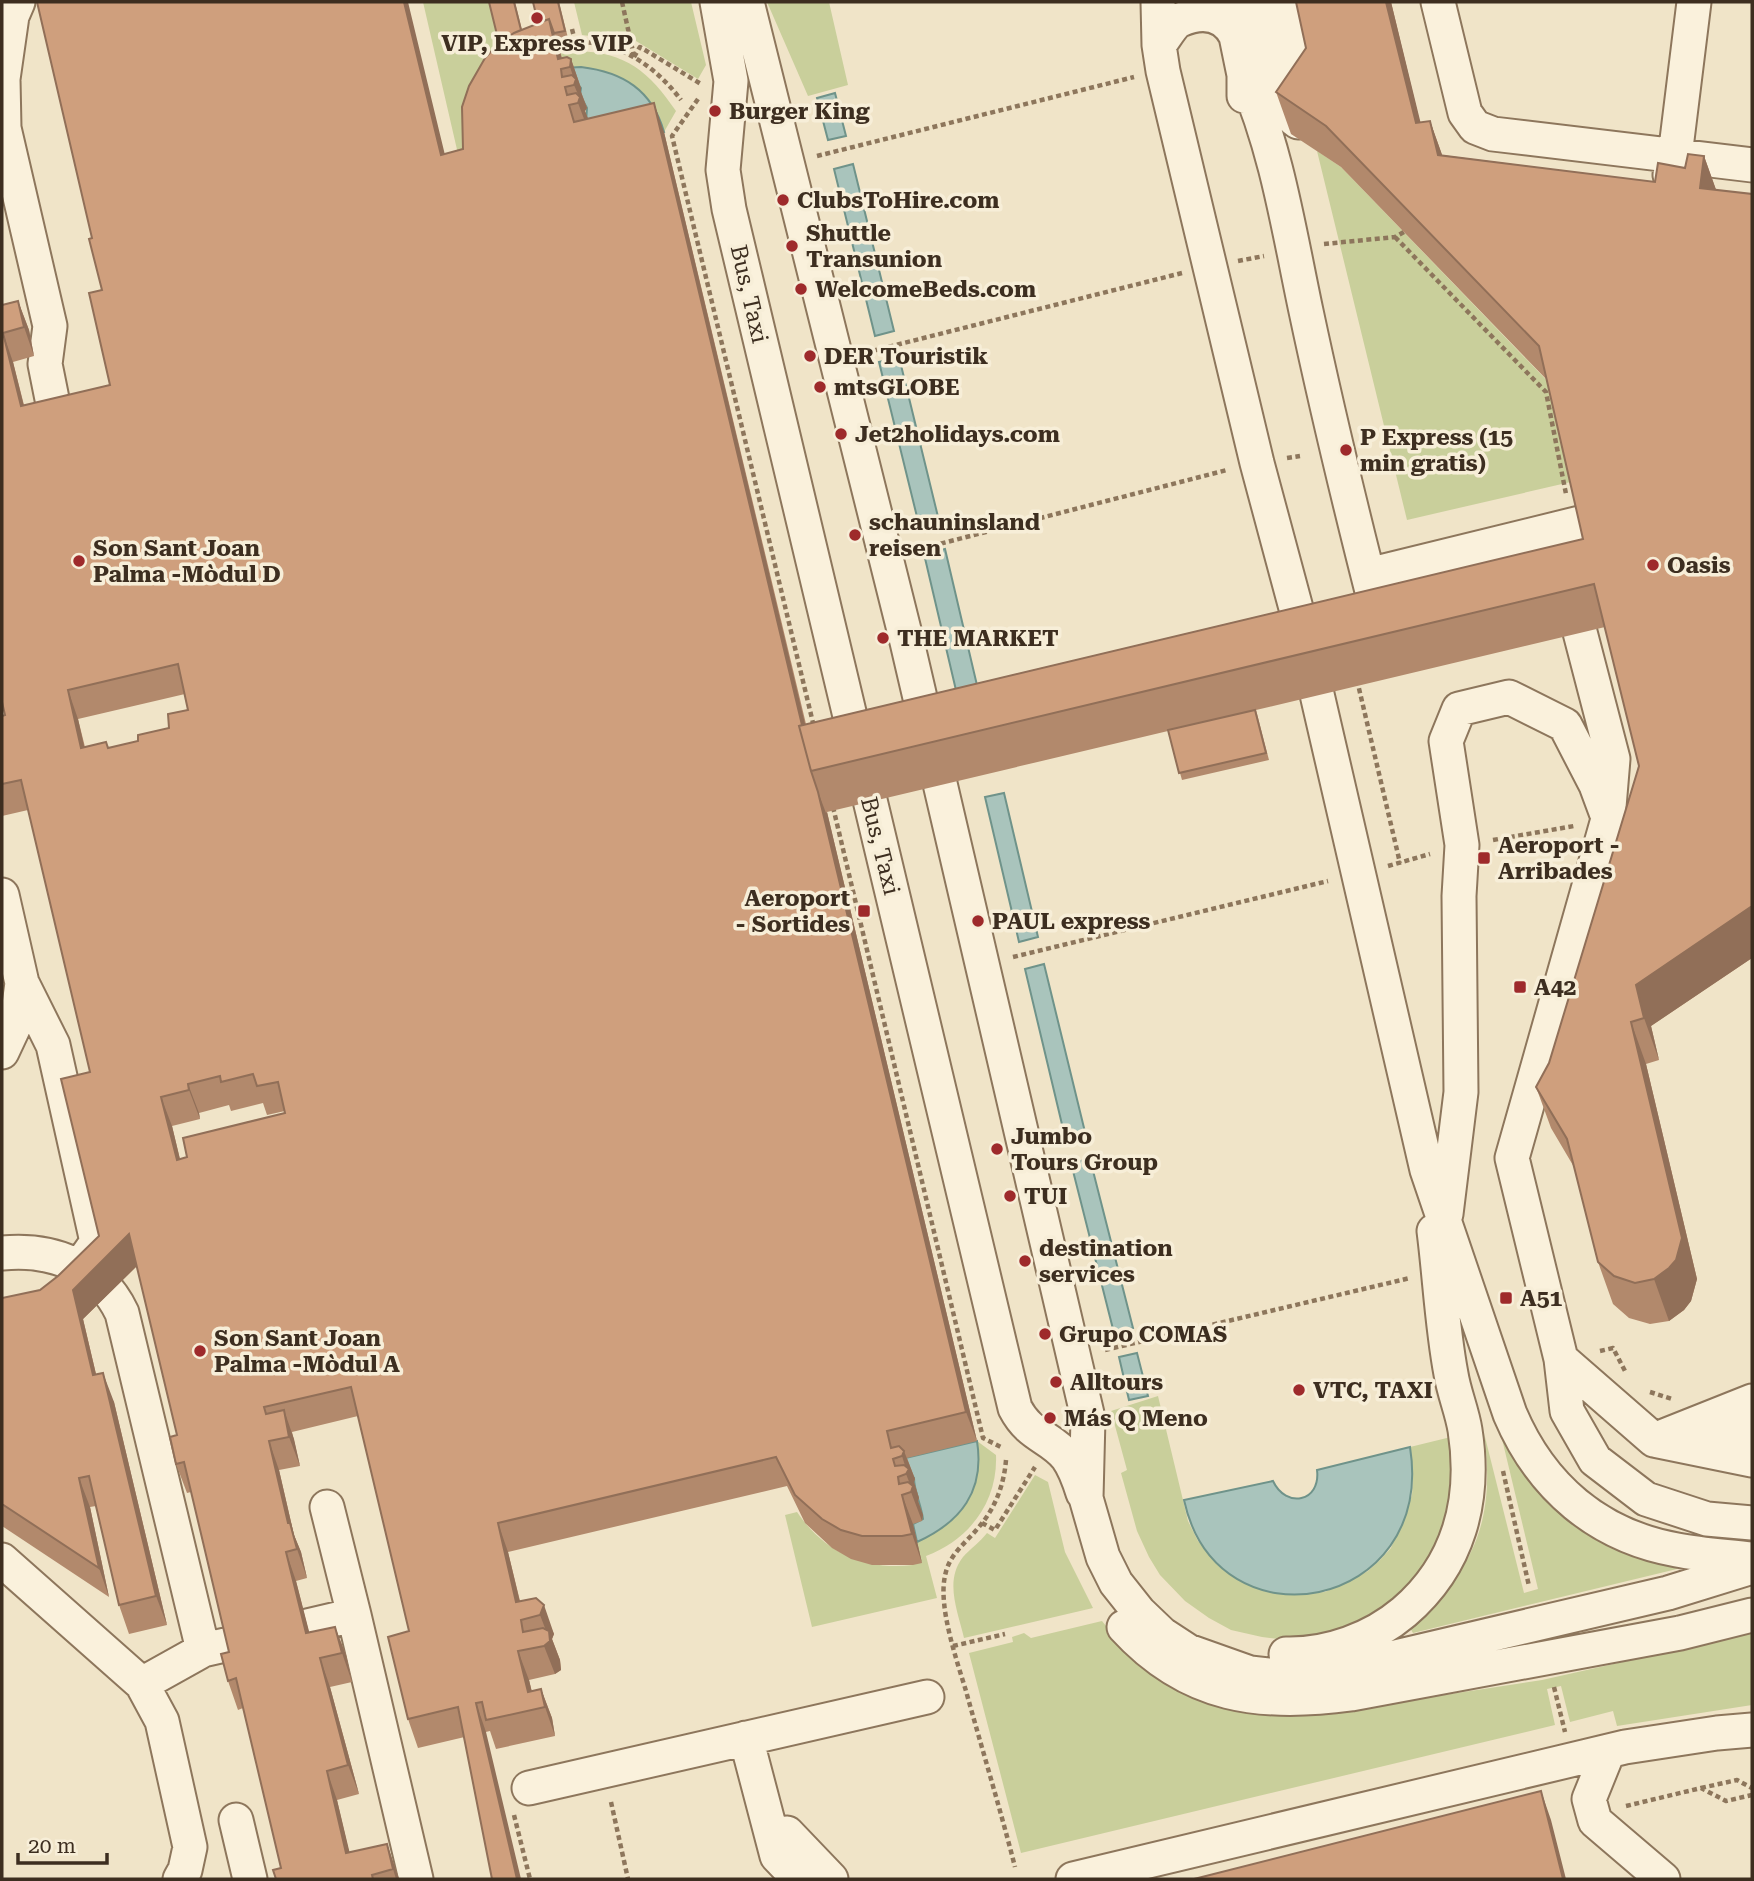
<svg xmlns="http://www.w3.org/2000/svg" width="1754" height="1881" font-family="'Roboto Serif',serif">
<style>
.green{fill:#c9cf9b}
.water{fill:#a9c4bc;stroke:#6f938a;stroke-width:2}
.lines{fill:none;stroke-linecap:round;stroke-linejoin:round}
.minor-casing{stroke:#8d765c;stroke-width:37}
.path{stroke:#8d765c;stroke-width:4.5;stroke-dasharray:5 3.5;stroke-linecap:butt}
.minor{stroke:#faf1dc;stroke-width:33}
.wall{fill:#b2896c;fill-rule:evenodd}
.shaded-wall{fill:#916f58}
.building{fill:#cf9f7d;stroke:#916f58;stroke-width:2;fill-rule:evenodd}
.poi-dot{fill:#9e2a2b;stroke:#f7eed8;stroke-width:2.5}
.labels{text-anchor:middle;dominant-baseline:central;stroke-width:7;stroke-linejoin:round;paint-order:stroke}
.poi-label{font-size:23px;font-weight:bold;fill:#3d2e20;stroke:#f7eed8;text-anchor:start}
.street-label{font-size:23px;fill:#3d2e20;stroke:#f7eed8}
</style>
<rect width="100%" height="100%" fill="#f0e4c8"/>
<path class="green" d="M 423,2 L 492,2 L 504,53 L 464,180 Z
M 574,2 L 691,2 L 706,65 L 698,79 L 636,41 L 633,47 L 598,37 L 582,35 Z
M 767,2 L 829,2 L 848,85 L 808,96 Z
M 574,47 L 576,51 C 627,52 649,72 676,111 L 664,132 C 659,115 655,111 644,99 C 615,70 604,69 564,68 L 559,48 Z
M 1317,151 L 1341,167 L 1554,388 L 1575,481 L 1407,520 Z
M 1158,1396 L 1188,1521 L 1198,1541 L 1247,1584 L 1268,1591 L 1287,1594 L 1325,1592 L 1368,1571 L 1380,1560 L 1391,1548 L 1412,1495 L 1413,1478 L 1410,1447 L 1455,1436 L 1447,1542 L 1382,1619 L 1295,1641 L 1262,1637 L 1231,1630 L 1209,1618 L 1185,1601 L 1160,1575 L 1149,1557 L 1137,1531 L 1121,1473 L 1127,1470 L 1111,1411 Z
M 1484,1433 L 1524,1593 L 1538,1589 L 1502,1439 L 1508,1437 L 1674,1560 L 1677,1569 L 1413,1633 L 1410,1628 C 1474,1569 1496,1522 1484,1433 Z
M 977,1441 L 996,1455 C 998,1502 969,1540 926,1556 L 937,1598 L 812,1627 L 785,1515 L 797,1512 C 824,1552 865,1571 913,1565 L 917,1542 C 962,1522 985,1491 977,1441 Z
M 1035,1475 L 1048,1482 L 1065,1552 L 1093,1608 L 964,1638 C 958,1612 944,1581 963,1557 C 970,1549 980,1542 987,1533 L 995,1538 Z
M 1102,1621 L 1123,1647 L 1227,1707 L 1269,1715 L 1313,1715 L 1542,1680 L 1752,1633 L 1752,1705 L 1617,1726 L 1613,1711 L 1570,1722 L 1561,1686 L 1547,1689 L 1555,1725 L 1021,1853 L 969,1653 L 1013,1642 L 1012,1637 L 1024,1633 L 1031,1638 Z"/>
<path class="water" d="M 581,67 C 623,72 652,90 664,132 L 584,151 L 587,108 L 580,95 L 581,88 L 564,68 Z
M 835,93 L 846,136 L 828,140 L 817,98 Z
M 853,164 L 894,331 L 875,336 L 834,169 Z
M 899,357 L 940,525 L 920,529 L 879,362 Z
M 945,549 L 980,698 L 959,703 L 924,554 Z
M 1004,793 L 1038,937 L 1019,942 L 985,797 Z
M 1044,964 L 1085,1132 L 1065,1137 L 1025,969 Z
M 1090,1159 L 1133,1328 L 1114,1333 L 1071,1163 Z
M 1137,1353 L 1148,1396 L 1129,1400 L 1119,1357 Z
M 977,1441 C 985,1491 961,1522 917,1542 L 913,1524 L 923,1519 C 921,1504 914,1491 914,1478 L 897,1460 Z
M 1410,1447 C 1436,1611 1217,1652 1184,1500 L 1273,1481 C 1286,1509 1321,1502 1317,1470 Z"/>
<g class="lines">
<defs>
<path id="minor" d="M 18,2 L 12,16 L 3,79 L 4,128 L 50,326 L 45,364 L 58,429
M 717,2 L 731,81 L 723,170 L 729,209 L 1015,1408 C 1030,1437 1050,1436 1067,1457 C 1075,1468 1079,1480 1083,1493
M 747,2 L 907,642 L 1088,1418 L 1086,1498 L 1103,1557 L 1116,1583 L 1139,1612 L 1162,1634 L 1188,1651 L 1250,1673 L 1279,1676 L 1340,1670 L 1668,1593 L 1752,1567
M 1158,2 L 1159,45 L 1163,71 L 1257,463 L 1304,638 L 1427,1170 L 1510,1414 C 1541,1487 1598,1536 1677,1550 C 1702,1555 1728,1556 1752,1559
M 1229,2 L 1244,75 L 1244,96
M 1255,2 C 1263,37 1267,100 1298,122
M 1282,2 L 1285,6 L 1305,84 L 1316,97
M 1438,2 L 1465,113 L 1475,127 L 1493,134 L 1752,165
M 1159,45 C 1165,38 1172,24 1180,20 C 1203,10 1225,13 1236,36
M 1244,75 C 1277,150 1289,231 1306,311 C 1327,410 1351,509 1376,607 L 1401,601
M 1670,175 L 1675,156 L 1694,2
M 1368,575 L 1584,522
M 1569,590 L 1613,759 L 1608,819 L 1512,1158 L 1561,1359 L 1654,1440 L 1752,1460
M 2,895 L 22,983 L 53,1045 L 97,1242 L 80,1266
M 2,1052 L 17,1020 L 22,983
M 1446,1214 L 1461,1092 L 1459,896 L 1462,845 L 1446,741 L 1459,709 L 1509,697 L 1565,725 L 1596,785 L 1606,812
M 2,1253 C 52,1248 100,1266 122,1313 L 203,1650
M 1561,1359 L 1567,1411 L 1595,1460 L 1646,1499 L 1707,1519 L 1752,1523
M 1702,1434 L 1752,1427
M 1654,1440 L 1752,1401
M 327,1507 L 354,1615
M 2,1560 L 142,1684 L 162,1721 L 190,1847 L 185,1870 L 180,1879
M 307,1626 L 354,1615 L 416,1879
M 1124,1627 C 1189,1698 1261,1706 1351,1694 L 1680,1633 L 1752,1615
M 1286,1654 C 1328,1655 1372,1639 1404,1612 C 1459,1565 1476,1500 1465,1430 C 1462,1411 1454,1393 1451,1374 C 1442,1327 1440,1278 1434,1231
M 142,1684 L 203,1650 L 225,1645
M 746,1738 L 777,1856 L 799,1879
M 1608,1752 L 1589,1799 L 1595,1821 L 1663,1879
M 529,1788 L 927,1697
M 236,1820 L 250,1879
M 787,1833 L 831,1879
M 1073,1879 L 1625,1747 L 1717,1733 L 1752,1730"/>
</defs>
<use href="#minor" class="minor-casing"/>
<path class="path" d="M 622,2 L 634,56
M 572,29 L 575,41
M 555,45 C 606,33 651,60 681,100
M 634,57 L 640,47 L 701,84
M 698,99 L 672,136 L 814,727
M 817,156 L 1134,77
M 1395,237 L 1546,392 L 1566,494
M 1324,244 L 1395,237 L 1404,232
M 1238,261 L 1264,256
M 864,353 L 1182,273
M 1287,458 L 1300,456
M 916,550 L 1227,470
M 1357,680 L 1400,863
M 833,807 L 983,1438 L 1003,1448
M 1493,840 L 1574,826
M 1388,866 L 1430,854
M 1013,957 L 1328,881
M 1105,1350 L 1410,1278
M 1600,1351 L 1613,1348 L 1625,1371
M 1650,1392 L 1672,1399
M 1006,1460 C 1004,1485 995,1509 978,1528 C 965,1544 949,1554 945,1576 C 938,1607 957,1661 966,1691 C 982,1749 1000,1808 1015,1867
M 1503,1471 L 1529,1586
M 982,1523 L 995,1530 L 1035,1467
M 953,1646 L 1005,1634
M 1554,1687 L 1565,1732
M 1701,1788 L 1737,1780 L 1752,1788
M 611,1802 L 628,1879
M 1626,1806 L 1701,1788 L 1726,1801 L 1752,1795
M 514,1815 L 530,1879"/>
<use href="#minor" class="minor"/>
</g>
<path class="wall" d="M 515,2 L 522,30 L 538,23 L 559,2 L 568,38 L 557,41 L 562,58 L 571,59 L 581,88 L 581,92 L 587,108 L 585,111 L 588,119 L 664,132 L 806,724 L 1583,539 L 1547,380 L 1341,167 L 1291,134 L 1276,92 L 1306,48 L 1296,2 L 1391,2 L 1420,123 L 1430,121 L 1442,155 L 1655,182 L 1685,168 L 1704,156 L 1716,190 L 1752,194 L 1752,958 L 1651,1026 L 1659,1060 L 1646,1064 L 1697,1279 L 1691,1301 L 1684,1310 L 1669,1321 L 1650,1324 L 1629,1318 L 1613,1304 L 1598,1262 L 1574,1167 L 1551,1128 L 1536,1087 L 1549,1063 L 1639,766 L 1605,627 L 1256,710 L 1269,760 L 1182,780 L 1168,731 L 827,812 L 977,1441 L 907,1458 L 915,1479 L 914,1482 L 919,1498 L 918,1501 L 923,1515 L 922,1521 L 913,1524 L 922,1563 L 913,1565 L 872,1565 L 851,1559 L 832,1548 L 805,1523 L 787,1486 L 508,1552 L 520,1601 L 536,1598 L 554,1634 L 552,1639 L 560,1660 L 561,1670 L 555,1674 L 529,1680 L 532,1692 L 541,1689 L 552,1718 L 555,1736 L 496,1749 L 490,1731 L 418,1748 L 408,1719 L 409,1631 L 358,1416 L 292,1432 L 300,1466 L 279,1470 L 294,1535 L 301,1552 L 307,1578 L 296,1581 L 309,1633 L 335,1627 L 346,1655 L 352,1682 L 330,1687 L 359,1794 L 337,1800 L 349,1852 L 387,1844 L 399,1879 L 276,1879 L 281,1868 L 243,1708 L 238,1710 L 228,1681 L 229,1652 L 191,1492 L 187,1493 L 176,1464 L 177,1435 L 137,1266 L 83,1319 L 96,1374 L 114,1402 L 167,1625 L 129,1634 L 119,1605 L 96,1506 L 90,1507 L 109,1597 L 2,1526 L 2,1298 L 40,1290 L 58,1276 L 99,1236 L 90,1072 L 28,810 L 2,816 L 2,716 L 5,715 L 2,305 L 18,301 L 29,330 L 34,356 L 13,362 L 24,405 L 110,385 L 102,290 L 444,154 L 463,149 ZM 185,694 L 188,710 L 169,728 L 138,741 L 108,748 L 106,742 L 85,747 L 78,719 ZM 263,1103 L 267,1115 L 285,1111 L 285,1113 L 187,1157 L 180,1159 L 172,1126 L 200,1119 L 199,1113 L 229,1105 L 231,1111 Z"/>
<path class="shaded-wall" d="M 404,2 L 408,2 L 452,184 L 441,155 Z
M 1386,2 L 1391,2 L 1431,165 L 1416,123 Z
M 549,19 L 559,48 L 564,68 L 558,59 Z
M 571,59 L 581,88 L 581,92 L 587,108 L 585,111 L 591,126 L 589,132 L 578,103 L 580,99 L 574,85 L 575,82 L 570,67 Z
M 654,103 L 664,132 L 816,770 L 813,770 Z
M 1430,121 L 1445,163 L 1438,155 Z
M 1704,156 L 1719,198 L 1700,188 Z
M 18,301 L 29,330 L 34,356 L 24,327 Z
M 3,333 L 13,362 L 31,435 L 21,406 Z
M 68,690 L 78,719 L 91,777 L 81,748 Z
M 818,792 L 826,813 L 827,812 L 977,1441 L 966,1412 Z
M 1752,906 L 1752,958 L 1651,1026 L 1659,1060 L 1644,1018 L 1636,985 Z
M 1631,1022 L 1646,1064 L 1697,1279 L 1691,1301 L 1684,1310 L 1669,1321 L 1654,1279 Z
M 188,1084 L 199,1113 L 200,1119 L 189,1090 Z
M 161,1097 L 172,1126 L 187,1189 L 177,1160 Z
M 129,1234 L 140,1263 L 83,1319 L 103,1404 L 93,1375 L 73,1290 Z
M 103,1373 L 114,1402 L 167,1625 L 156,1596 Z
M 284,1410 L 294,1439 L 300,1466 L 289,1437 Z
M 269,1441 L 279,1470 L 294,1535 L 301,1552 L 307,1578 L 288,1523 Z
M 904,1451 L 915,1479 L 914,1482 L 919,1498 L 918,1501 L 923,1515 L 922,1521 L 911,1492 L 912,1489 L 906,1474 L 907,1472 L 902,1456 Z
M 79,1478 L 90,1507 L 109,1597 L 99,1568 Z
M 902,1495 L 913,1524 L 922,1563 L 912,1534 Z
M 498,1523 L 508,1552 L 524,1619 L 516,1602 Z
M 286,1552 L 296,1581 L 317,1662 L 306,1633 Z
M 544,1605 L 554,1634 L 552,1639 L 560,1660 L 561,1670 L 555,1674 L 544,1646 L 550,1641 L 540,1615 Z
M 335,1627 L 346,1655 L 352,1682 L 342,1653 Z
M 518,1651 L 529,1680 L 536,1709 L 528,1692 Z
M 320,1658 L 330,1687 L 359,1794 L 348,1765 Z
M 541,1689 L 552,1718 L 555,1736 L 545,1707 Z
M 476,1703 L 486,1732 L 521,1879 L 517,1879 Z
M 327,1771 L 337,1800 L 356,1879 L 346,1853 Z
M 1541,1791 L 1551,1820 L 1566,1879 L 1563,1879 Z
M 387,1844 L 397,1873 L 399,1879 L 396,1879 L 393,1869 Z"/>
<path class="building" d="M 37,2 L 404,2 L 441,155 L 463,149 L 462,107 L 469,86 L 485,58 L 499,43 L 514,33 L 549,19 L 558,59 L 567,57 L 571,59 L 570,67 L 561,69 L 562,77 L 572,75 L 576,79 L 574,85 L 565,87 L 567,95 L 576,93 L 580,97 L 578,103 L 569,105 L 574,122 L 654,103 L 802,725 L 799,726 L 811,771 L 818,792 L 966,1412 L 887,1431 L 891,1448 L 899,1446 L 904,1451 L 902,1456 L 893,1459 L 895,1466 L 904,1465 L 909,1469 L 906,1474 L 898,1477 L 899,1484 L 908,1482 L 913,1486 L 911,1492 L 902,1495 L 912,1534 L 902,1536 L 862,1536 L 841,1530 L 822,1519 L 795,1495 L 776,1457 L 498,1523 L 516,1602 L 536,1598 L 544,1605 L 540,1615 L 521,1620 L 523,1632 L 543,1628 L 549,1631 L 550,1641 L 544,1646 L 518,1651 L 528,1692 L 541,1689 L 545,1707 L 486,1720 L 482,1702 L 476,1703 L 517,1879 L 492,1879 L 458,1707 L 408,1719 L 388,1637 L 409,1631 L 351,1387 L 264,1407 L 266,1414 L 284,1410 L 289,1437 L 269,1441 L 288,1523 L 290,1523 L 297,1549 L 286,1552 L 306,1633 L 335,1627 L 342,1653 L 320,1658 L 348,1765 L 327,1771 L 346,1853 L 387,1844 L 393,1869 L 372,1875 L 373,1879 L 276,1879 L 273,1870 L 281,1868 L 236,1678 L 228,1681 L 221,1654 L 229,1652 L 184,1462 L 176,1464 L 170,1437 L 177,1435 L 129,1234 L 73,1290 L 93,1375 L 103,1373 L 156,1596 L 119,1605 L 89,1476 L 79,1478 L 99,1568 L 2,1504 L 2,1298 L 40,1290 L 58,1276 L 99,1236 L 61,1079 L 90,1072 L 21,780 L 2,784 L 2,716 L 5,715 L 2,702 L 2,305 L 18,301 L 24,327 L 3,333 L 21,406 L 110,385 L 89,293 L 102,290 L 89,239 L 92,238 ZM 178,664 L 188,710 L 168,714 L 169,728 L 138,735 L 138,741 L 108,748 L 106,742 L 81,748 L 68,690 ZM 253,1074 L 257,1086 L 278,1082 L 285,1113 L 183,1138 L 187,1157 L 177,1160 L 161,1097 L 189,1090 L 188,1084 L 220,1076 L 221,1082 Z
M 489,2 L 514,2 L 521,30 L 514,33 L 499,43 Z
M 533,2 L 558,2 L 565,31 L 554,33 L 549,19 L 538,23 Z
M 1296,2 L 1386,2 L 1416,123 L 1430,121 L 1438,155 L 1655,182 L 1658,163 L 1685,168 L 1688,154 L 1704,156 L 1700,188 L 1752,194 L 1752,906 L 1636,985 L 1644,1018 L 1631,1022 L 1682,1238 L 1676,1260 L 1669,1268 L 1654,1279 L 1635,1283 L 1614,1276 L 1598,1262 L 1567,1139 L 1536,1087 L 1549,1063 L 1639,766 L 1594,584 L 811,771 L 799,726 L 1583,539 L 1539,346 L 1326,126 L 1276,92 L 1306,48 Z
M 1255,710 L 1266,753 L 1179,773 L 1168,730 Z
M 1541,1791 L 1563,1879 L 1194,1879 Z"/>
<g class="poi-dot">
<circle cx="537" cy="18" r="7"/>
<circle cx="715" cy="111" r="7"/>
<circle cx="783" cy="200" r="7"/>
<circle cx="792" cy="246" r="7"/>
<circle cx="801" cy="289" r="7"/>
<circle cx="810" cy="356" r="7"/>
<circle cx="820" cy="387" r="7"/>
<circle cx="841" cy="434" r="7"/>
<circle cx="1346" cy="450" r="7"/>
<circle cx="855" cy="535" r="7"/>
<circle cx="79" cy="561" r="7"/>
<circle cx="1653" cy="565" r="7"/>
<circle cx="883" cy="638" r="7"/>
<rect x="1477" y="851" width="14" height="14" rx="3.5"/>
<rect x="857" y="904" width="14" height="14" rx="3.5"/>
<circle cx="978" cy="921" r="7"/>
<rect x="1513" y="980" width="14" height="14" rx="3.5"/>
<circle cx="997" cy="1149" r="7"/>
<circle cx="1010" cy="1196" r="7"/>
<circle cx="1025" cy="1261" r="7"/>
<rect x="1499" y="1291" width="14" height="14" rx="3.5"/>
<circle cx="1045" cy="1334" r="7"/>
<circle cx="200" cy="1351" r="7"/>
<circle cx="1056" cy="1382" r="7"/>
<circle cx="1299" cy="1390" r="7"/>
<circle cx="1050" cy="1418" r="7"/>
</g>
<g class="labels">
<g class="poi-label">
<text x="537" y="43" text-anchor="middle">VIP, Express VIP</text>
<text x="729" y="111">Burger King</text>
<text x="797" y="200">ClubsToHire.com</text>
<text x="806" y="233">Shuttle<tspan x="806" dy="26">Transunion</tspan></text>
<text x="815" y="289">WelcomeBeds.com</text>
<text x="824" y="356">DER Touristik</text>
<text x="834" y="387">mtsGLOBE</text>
<text x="855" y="434">Jet2holidays.com</text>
<text x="1360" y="437">P Express (15<tspan x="1360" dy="26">min gratis)</tspan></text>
<text x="869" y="522">schauninsland<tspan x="869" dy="26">reisen</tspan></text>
<text x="93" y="548">Son Sant Joan<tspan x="93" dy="26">Palma -Mòdul D</tspan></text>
<text x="1667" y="565">Oasis</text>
<text x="897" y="638">THE MARKET</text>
<text x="1498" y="845">Aeroport -<tspan x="1498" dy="26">Arribades</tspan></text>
<text x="850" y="898" text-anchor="end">Aeroport<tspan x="850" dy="26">- Sortides</tspan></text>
<text x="992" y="921">PAUL express</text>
<text x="1534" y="987">A42</text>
<text x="1011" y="1136">Jumbo<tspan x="1011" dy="26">Tours Group</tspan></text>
<text x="1024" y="1196">TUI</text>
<text x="1039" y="1248">destination<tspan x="1039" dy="26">services</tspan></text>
<text x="1520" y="1298">A51</text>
<text x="1059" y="1334">Grupo COMAS</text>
<text x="214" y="1338">Son Sant Joan<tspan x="214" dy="26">Palma -Mòdul A</tspan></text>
<text x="1070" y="1382">Alltours</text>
<text x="1313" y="1390">VTC, TAXI</text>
<text x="1064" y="1418">Más Q Meno</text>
</g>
<g class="street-label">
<text transform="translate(749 294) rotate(77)">Bus, Taxi</text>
<text transform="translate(880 846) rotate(76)">Bus, Taxi</text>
</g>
</g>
<rect width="1754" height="1881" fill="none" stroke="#3d2e20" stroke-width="7"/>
<path d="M18 1853v10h89v-10" fill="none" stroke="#3d2e20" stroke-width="3.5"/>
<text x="28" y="1853" font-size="21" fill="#3d2e20" stroke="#f7eed8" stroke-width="5" paint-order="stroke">20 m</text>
</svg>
